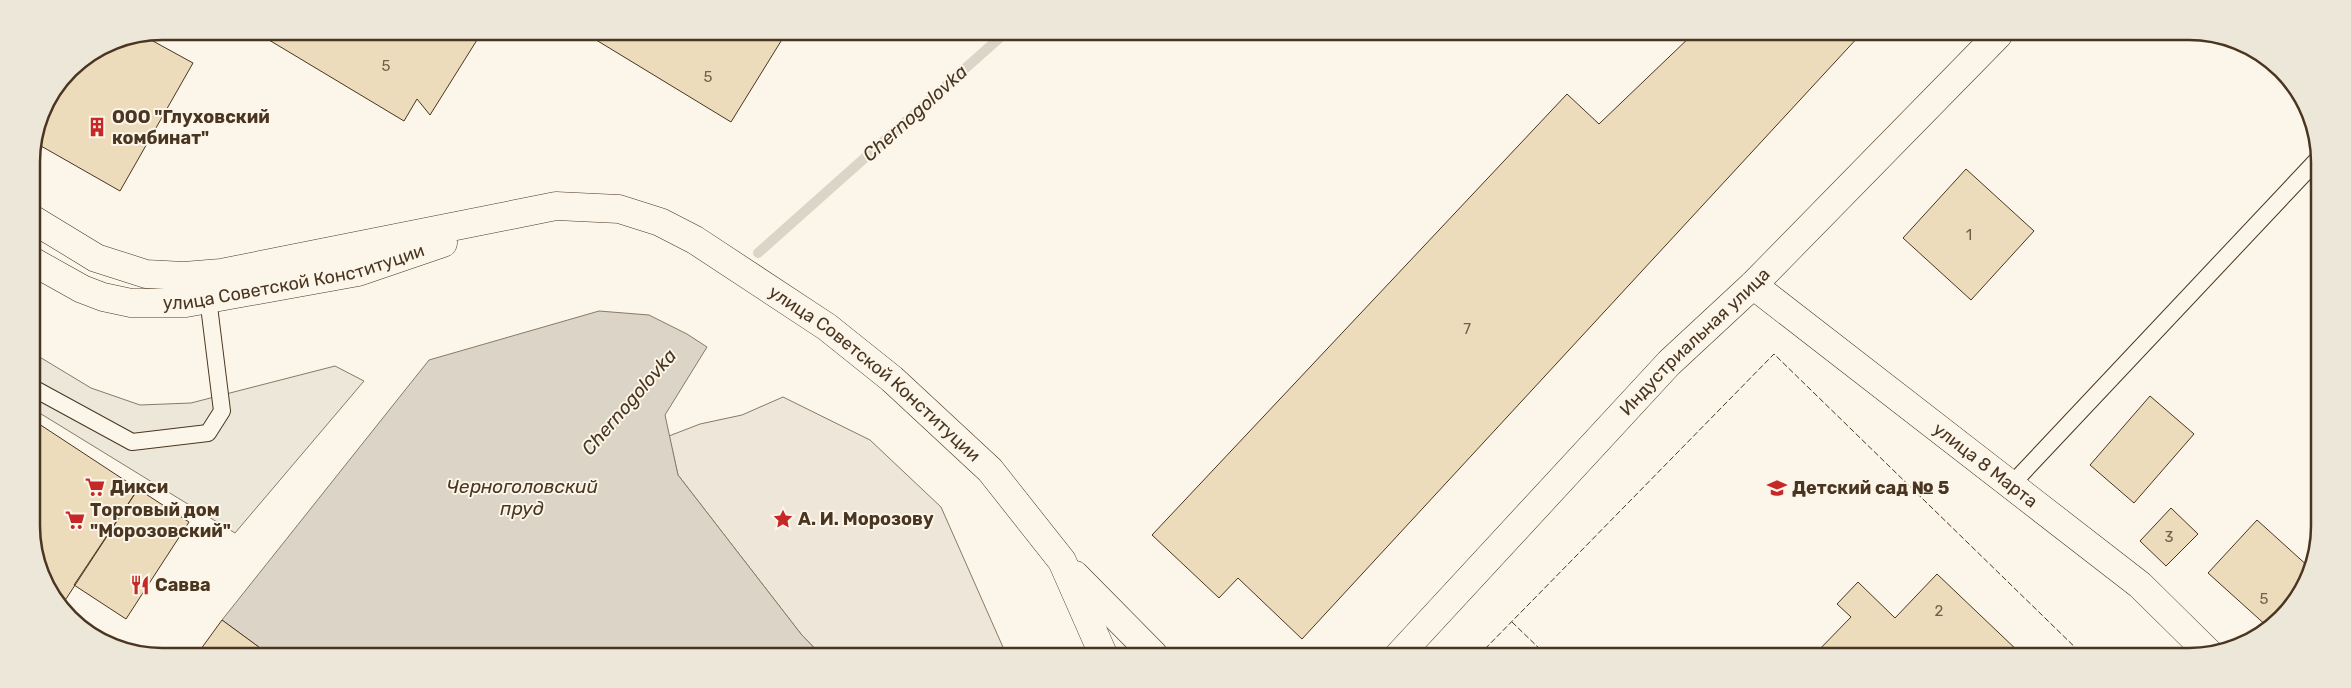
<svg xmlns="http://www.w3.org/2000/svg" width="2351" height="688" font-family="Rubik,sans-serif">
<style>
.green{fill:#ede6d9;stroke:#887966}
.parking{fill:#ede7d9;stroke:#887966}
.water{fill:#dcd4c6;stroke:#887966}
.lines{fill:none;stroke-linecap:round;stroke-linejoin:round}
.stream{stroke:#dcd4c6;stroke-width:10}
.building{fill:#ecdcbc;stroke:#4a3520}
.lane-casing{stroke:#4a3520;stroke-width:18}
.street-casing{stroke:#4a3520;stroke-width:29}
.secondary-casing{stroke:#4a3520;stroke-width:29}
.lane{stroke:#fbf6e9;stroke-width:16}
.street{stroke:#fbf6e9;stroke-width:28}
.secondary{stroke:#fbf6e9;stroke-width:28}
.fence{stroke:#4a3520;stroke-width:1;stroke-dasharray:6 2.5;stroke-linecap:butt}
.labels{text-anchor:middle;dominant-baseline:central;stroke-width:4;stroke-linejoin:round;paint-order:stroke}
.number-label{font-size:15px;fill:#725f47}
.poi-label{font-size:18px;font-weight:bold;fill:#4a3520;stroke:#fbf6e9;text-anchor:start}
.street-label{font-size:18px;fill:#4a3520;stroke:#fbf6e9}
.water-label{font-size:19px;font-style:italic;fill:#4a3520;stroke:#fbf6e9}
.rim{fill:none;stroke:#4a3520;stroke-width:2.5}
</style>
<rect width="100%" height="100%" fill="#fbf6e9"/>
<path class="green" d="M 783,397 L 870,440 L 941,507 L 1006,654 L 820,654 L 801,634 L 678,475 L 669,436 L 700,424 L 742,415 Z"/>
<path class="parking" d="M 33,353 L 91,388 L 140,405 L 191,403 L 335,366 L 364,381 L 235,533 L 33,409 Z"/>
<path class="water" d="M 599,311 L 649,315 L 687,334 L 707,347 L 665,415 L 678,475 L 801,634 L 820,654 L 267,653 L 222,620 L 429,360 Z"/>
<g class="lines">
<path class="stream" d="M 758,253 L 1005,33"/>
</g>
<path class="building" d="M 254,31 L 482,32 L 430,115 L 417,99 L 404,121 Z
M 583,32 L 786,33 L 731,122 Z
M 1693,34 L 1860,35 L 1302,639 L 1238,578 L 1219,598 L 1152,535 L 1567,94 L 1599,124 Z
M 142,35 L 193,63 L 120,191 L 34,142 L 41,111 L 70,69 L 112,41 Z
M 1966,169 L 2034,231 L 1971,300 L 1903,238 Z
M 2150,396 L 2194,434 L 2134,503 L 2090,465 Z
M 33,420 L 138,489 L 62,605 L 34,552 Z
M 138,489 L 189,522 L 126,619 L 74,585 Z
M 2171,508 L 2198,534 L 2166,566 L 2140,541 Z
M 2257,520 L 2310,568 L 2275,625 L 2269,628 L 2208,573 Z
M 1937,574 L 2020,653 L 2018,656 L 1813,656 L 1851,617 L 1837,604 L 1858,582 L 1895,618 Z
M 222,620 L 267,653 L 198,653 Z"/>
<g class="lines">
<defs>
<path id="lane" d="M 33,388 L 132,442 L 208,433 L 222,411 L 208,298
M 2011,485 L 2317,160"/>
<g id="street">
<path id="s1" d="M 1753,285 L 2140,585 L 2210,654"/>
</g>
<g id="secondary">
<path id="s2" d="M 32,219 L 96,258 L 146,274 L 184,276 L 221,273 L 556,206 L 619,209 L 660,222 L 695,240 L 827,327 L 892,379 L 990,470 L 1062,561 L 1103,654"/>
<path id="s3" d="M 32,261 L 82,289 L 103,297 L 131,303 L 186,303 L 358,272 L 443,243"/>
<path d="M 1075,575 L 1153,654"/>
<path id="s4" d="M 1399,655 L 1669,363 L 1753,285 L 1998,35"/>
</g>
</defs>
<use href="#lane" class="lane-casing"/>
<use href="#street" class="street-casing"/>
<use href="#secondary" class="secondary-casing"/>
<use href="#lane" class="lane"/>
<use href="#street" class="street"/>
<use href="#secondary" class="secondary"/>
<path class="fence" d="M 1512,622 L 1546,655
M 1479,655 L 1774,354 L 2084,656"/>
</g>
<defs>
<symbol id="building-bare" viewBox="-9 -9 18 18"><path d="M-4-6H4V6H1V3H-1V6H-4ZM-2.5-4.3h1.7v1.8h-1.7ZM.8-4.3h1.7v1.8H.8ZM-2.5-1h1.7V.8h-1.7ZM.8-1h1.7V.8H.8Z" fill="#c62828" stroke="#fbf6e9" stroke-width="2.5" paint-order="stroke"/></symbol>
<symbol id="supermarket-bare" viewBox="-9 -9 18 18"><path d="M-6-5.5h2.5l.6 2H6L4.5 2H-2.5L-4.4-4H-6ZM-1.5 3.2a1.3 1.3 0 1 0 .1 0ZM3 3.2a1.3 1.3 0 1 0 .1 0Z" fill="#c62828" stroke="#fbf6e9" stroke-width="2.5" paint-order="stroke"/></symbol>
<symbol id="school-bare" viewBox="-9 -9 18 18"><path d="M0-5L7-2L0 1L-7-2ZM-4 1L0 2.5L4 1V4Q0 6-4 4Z" fill="#c62828" stroke="#fbf6e9" stroke-width="2.5" paint-order="stroke"/></symbol>
<symbol id="sight-bare" viewBox="-9 -9 18 18"><path d="M0-6L1.8-2.2L6-1.7L2.9 1.2L3.7 5.4L0 3.3L-3.7 5.4L-2.9 1.2L-6-1.7L-1.8-2.2Z" fill="#c62828" stroke="#fbf6e9" stroke-width="2.5" paint-order="stroke"/></symbol>
<symbol id="restaurant-bare" viewBox="-9 -9 18 18"><path d="M-5-6h1v4h1v-4h1v4h1v-4h1v5L-1.5 .5V6h-2V.5L-5-1ZM5-6V6H3V1.5H1.5Q1.5-4 5-6Z" fill="#c62828" stroke="#fbf6e9" stroke-width="2.5" paint-order="stroke"/></symbol>
</defs>
<g fill-rule="evenodd">
<use href="#building-bare" x="83" y="113" width="28" height="28"/>
<use href="#supermarket-bare" x="81" y="473" width="28" height="28"/>
<use href="#school-bare" x="1763" y="474" width="28" height="28"/>
<use href="#sight-bare" x="769" y="505" width="28" height="28"/>
<use href="#supermarket-bare" x="61" y="506" width="28" height="28"/>
<use href="#restaurant-bare" x="126" y="571" width="28" height="28"/>
</g>
<g class="labels">
<g class="number-label">
<text x="386" y="66">5</text>
<text x="708" y="77">5</text>
<text x="1969" y="235">1</text>
<text x="1467" y="329">7</text>
<text x="2169" y="537">3</text>
<text x="2264" y="599">5</text>
<text x="1939" y="611">2</text>
</g>
<g class="poi-label">
<text x="112" y="117">ООО "Глуховский<tspan x="112" dy="21">комбинат"</tspan></text>
<text x="110" y="487">Дикси</text>
<text x="1792" y="488">Детский сад № 5</text>
<text x="90" y="510">Торговый дом<tspan x="90" dy="21">"Морозовский"</tspan></text>
<text x="798" y="519">А. И. Морозову</text>
<text x="155" y="585">Савва</text>
</g>
<g class="street-label">
<text stroke="none"><textPath href="#s3" startOffset="274">улица Советской Конституции</textPath></text>
<text stroke="none"><textPath href="#s4" startOffset="431">Индустриальная улица</textPath></text>
<text stroke="none"><textPath href="#s2" startOffset="914">улица Советской Конституции</textPath></text>
<text stroke="none"><textPath href="#s1" startOffset="294">улица 8 Марта</textPath></text>
</g>
<g class="water-label">
<text transform="translate(915 113) rotate(-42)">Chernogolovka</text>
<text transform="translate(629 402) rotate(-49)">Chernogolovka</text>
<text x="522" y="486">Черноголовский<tspan x="522" dy="22">пруд</tspan></text>
</g>
</g>
<path d="M0 0H2351V688H0ZM162 40H2189A122 122 0 0 1 2311 162V526A122 122 0 0 1 2189 648H162A122 122 0 0 1 40 526V162A122 122 0 0 1 162 40Z" fill="#ede7d9" fill-rule="evenodd"/>
<path class="rim" d="M162 40H2189A122 122 0 0 1 2311 162V526A122 122 0 0 1 2189 648H162A122 122 0 0 1 40 526V162A122 122 0 0 1 162 40Z"/>
</svg>
